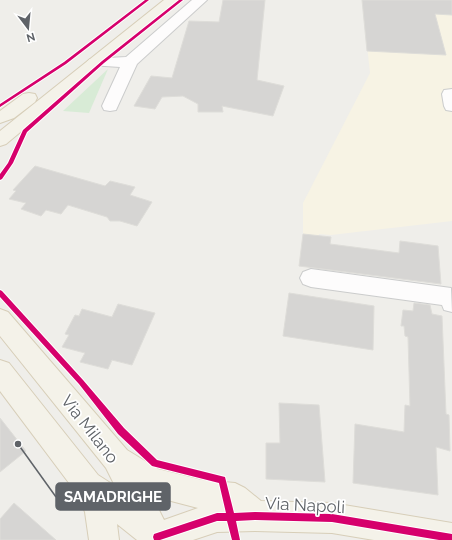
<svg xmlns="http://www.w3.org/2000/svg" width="452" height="540" font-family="Raleway,sans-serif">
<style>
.commercial{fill:#f7f3e4}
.green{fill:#d8ebd6}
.building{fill:#d6d5d3;stroke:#deddd9}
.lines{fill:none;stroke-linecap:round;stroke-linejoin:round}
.minor-casing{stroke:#cbcccc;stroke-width:2}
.major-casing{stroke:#d7ceb8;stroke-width:2}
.minor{fill:#fdfcfc;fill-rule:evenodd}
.major{fill:#f4f2e9;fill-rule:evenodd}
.cycleway-casing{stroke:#fff;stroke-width:2}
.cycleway{fill:#d6006c;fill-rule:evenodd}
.labels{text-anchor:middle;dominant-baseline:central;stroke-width:3.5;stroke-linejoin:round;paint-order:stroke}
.near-street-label{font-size:17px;fill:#5f6368;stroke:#fff}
.leader{fill:none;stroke:#5f6368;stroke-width:1.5}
.callout-dot{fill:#5f6368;stroke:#fff;stroke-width:1.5}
.callout{fill:#5f6368;stroke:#5f6368;stroke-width:1.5}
.callout-label{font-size:15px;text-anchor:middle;font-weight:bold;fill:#fff}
</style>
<rect width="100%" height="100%" fill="#efeeea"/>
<path class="commercial" d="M 362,0 L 452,0 L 452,221 L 331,235 L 319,234 L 319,236 L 303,234 L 303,203 L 370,73 Z"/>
<path class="green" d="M 108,69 L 89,113 L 63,111 Z"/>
<path class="building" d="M 223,0 L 265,0 L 257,80 L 284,86 L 273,116 L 222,106 L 223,112 L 198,112 L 198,104 L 183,96 L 162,97 L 155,109 L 134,106 L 151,76 L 172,78 L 189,21 L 219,22 Z
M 362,0 L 452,0 L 452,15 L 435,14 L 446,55 L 367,51 Z
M 35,166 L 105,186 L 110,181 L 135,187 L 130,195 L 152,202 L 137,226 L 120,221 L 110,221 L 107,217 L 68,205 L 61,214 L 46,210 L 41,216 L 21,209 L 26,203 L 9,199 L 16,191 L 13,190 Z
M 303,234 L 331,237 L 330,244 L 399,253 L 400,241 L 438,246 L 441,284 L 299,266 Z
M 289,293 L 374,306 L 373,350 L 283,336 Z
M 414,303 L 430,305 L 432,314 L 442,316 L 446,414 L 449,415 L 450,451 L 436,447 L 438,495 L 353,483 L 355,424 L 404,432 L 405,405 L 410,406 L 408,337 L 405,336 L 404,326 L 401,326 L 403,310 L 413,311 Z
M 118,304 L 155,313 L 132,365 L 112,360 L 108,369 L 80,362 L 85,353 L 62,347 L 69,335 L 65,334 L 75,315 L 79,316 L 82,309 L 112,317 Z
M 279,403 L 319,405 L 325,482 L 266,479 L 266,443 L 280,443 Z
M 0,418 L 26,451 L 0,472 Z
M 14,503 L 56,540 L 0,540 L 0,519 Z"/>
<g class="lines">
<defs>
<path id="minor" d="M 192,0 L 207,0 L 137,64 L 116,110 L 110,111 L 104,110 L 102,106 L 120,67 L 90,65 L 87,62 L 90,59 L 126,57 Z
M 452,89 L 452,111 L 446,110 L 444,106 L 442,94 L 444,90 Z
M 311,269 L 451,288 L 452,312 L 444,310 L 442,305 L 311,287 L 303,284 L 300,278 L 303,272 Z"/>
<path id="major" d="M 164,0 L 179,0 L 6,144 L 0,146 L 0,131 Z
M 29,93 L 35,94 L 37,98 L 35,102 L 14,118 L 0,123 L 0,111 L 23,94 Z
M 0,309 L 8,312 L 127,450 L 158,469 L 202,480 L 235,483 L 245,488 L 261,501 L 332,503 L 452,523 L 452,540 L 374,540 L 332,533 L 255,531 L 217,532 L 193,540 L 137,540 L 117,524 L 119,540 L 89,540 L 85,512 L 78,495 L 0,391 L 0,360 L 9,363 L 98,475 L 115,486 L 106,468 L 0,336 ZM 152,496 L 198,508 L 164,520 Z"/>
</defs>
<use href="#minor" class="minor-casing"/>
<use href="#major" class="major-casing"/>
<use href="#minor" class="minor"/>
<use href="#major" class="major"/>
<defs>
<path id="cycleway" d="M 145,0 L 149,0 L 66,64 L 0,107 L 0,104 L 64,62 Z
M 179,0 L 183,0 L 104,63 L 27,132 L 13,163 L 2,179 L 0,180 L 0,174 L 8,163 L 23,130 L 102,61 Z
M 0,290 L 2,291 L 83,380 L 124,428 L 157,460 L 225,477 L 234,513 L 255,512 L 332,514 L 452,534 L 452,540 L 439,540 L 332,522 L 255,520 L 236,521 L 240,540 L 232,540 L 227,521 L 217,521 L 160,540 L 154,540 L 153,537 L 154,534 L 217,513 L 226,513 L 219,483 L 152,466 L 118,434 L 79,384 L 0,297 Z"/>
</defs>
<use href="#cycleway" class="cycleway-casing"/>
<use href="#cycleway" class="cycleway"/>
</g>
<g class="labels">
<g class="near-street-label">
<text transform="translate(90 429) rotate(52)">Via Milano</text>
<text transform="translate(305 505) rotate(3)">Via Napoli</text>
</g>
</g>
<path class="leader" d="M18 444L56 497"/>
<circle class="callout-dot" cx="18" cy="444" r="4"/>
<rect class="callout" x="56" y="483" width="114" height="27" rx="4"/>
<g class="callout-label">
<text x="113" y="502">SAMADRIGHE</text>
</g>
<g transform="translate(28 28) rotate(164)" stroke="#ffffff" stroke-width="3" paint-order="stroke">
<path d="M0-3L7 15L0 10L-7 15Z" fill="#5f6368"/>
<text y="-6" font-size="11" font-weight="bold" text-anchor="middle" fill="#5f6368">N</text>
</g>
</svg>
